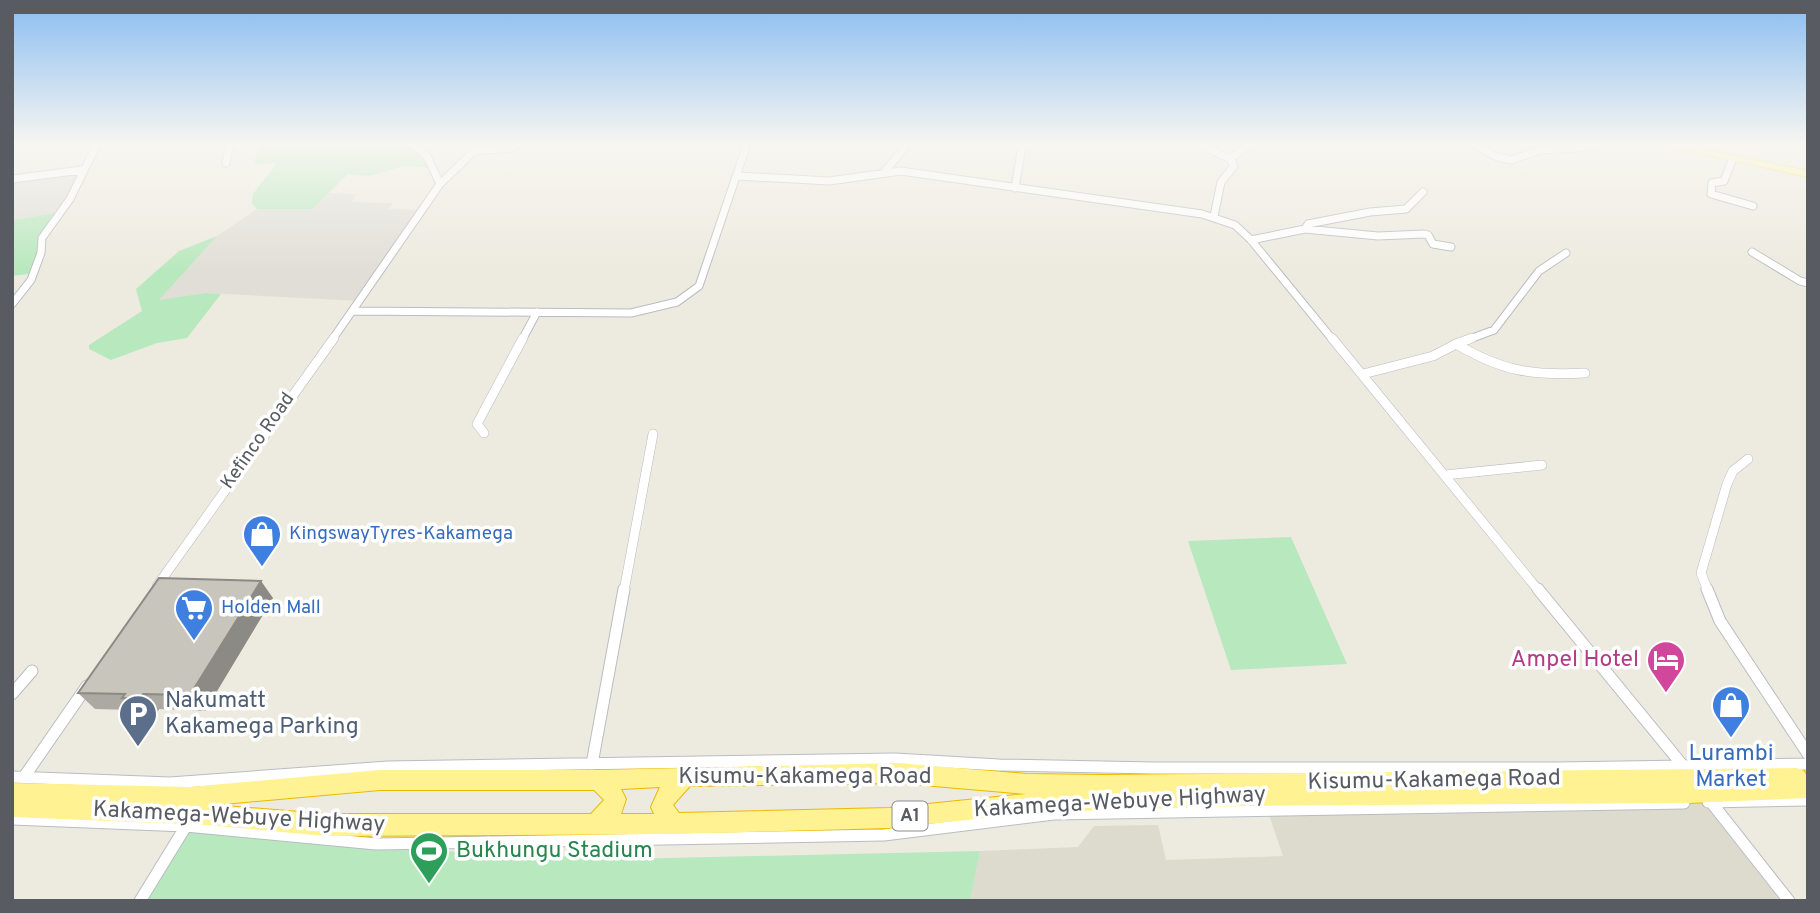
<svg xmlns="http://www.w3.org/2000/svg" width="1820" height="913" font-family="Overpass,sans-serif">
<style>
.industrial{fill:#e0ded7}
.education{fill:#dcdbce}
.green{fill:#b8e8bd}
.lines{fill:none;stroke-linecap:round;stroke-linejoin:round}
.minor-far2-casing{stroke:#babcc3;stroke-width:9}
.minor-far1-casing{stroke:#babcc3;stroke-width:10}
.minor-casing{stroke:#babcc3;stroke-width:13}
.primary-casing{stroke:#ffdd46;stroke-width:2}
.trunk-casing{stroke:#ecb900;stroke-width:2}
.minor-far2{stroke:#fff;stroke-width:7}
.minor-far1{stroke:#fff;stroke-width:9}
.minor{stroke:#fff;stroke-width:11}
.primary{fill:#fff9a2;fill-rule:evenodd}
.trunk{fill:#fff293;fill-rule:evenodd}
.wall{fill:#aca9a2}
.shaded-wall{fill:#8c8a84}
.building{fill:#c8c5bc;stroke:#8c8a84;stroke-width:2}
.labels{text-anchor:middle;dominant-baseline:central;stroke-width:7;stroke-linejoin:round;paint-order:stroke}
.shield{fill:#fff;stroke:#8a8d91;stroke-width:2}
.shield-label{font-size:18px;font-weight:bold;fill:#585c62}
.street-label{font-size:19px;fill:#585c62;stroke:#fff}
.shop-label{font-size:19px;fill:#366cbe;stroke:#fff;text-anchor:start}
.near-hotel-label{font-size:23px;fill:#b23c85;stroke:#fff;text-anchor:end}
.near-service-label{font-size:23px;fill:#4e5e75;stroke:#fff;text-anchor:start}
.near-shop-label{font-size:23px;fill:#366cbe;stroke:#fff}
.near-street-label{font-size:23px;fill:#585c62;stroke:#fff}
.near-leisure-label{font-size:23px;fill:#27864d;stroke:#fff;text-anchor:start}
</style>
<rect width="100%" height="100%" fill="#edebdf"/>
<path class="industrial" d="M 83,169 L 62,212 L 12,220 L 12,180 Z
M 325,193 L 357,194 L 351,202 L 393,203 L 389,209 L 422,210 L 360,301 L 206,293 L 158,301 L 217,236 L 257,209 L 312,209 Z"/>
<path class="education" d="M 1703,795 L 1781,901 L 970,901 L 980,851 L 1078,847 L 1094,826 L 1158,825 L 1166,860 L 1283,856 L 1268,812 Z"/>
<path class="green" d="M 260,144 L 413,144 L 436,168 L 405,166 L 369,176 L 348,174 L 312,209 L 257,209 L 252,203 L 253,194 L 277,163 L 254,164 Z
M 62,212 L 46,232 L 35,273 L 12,276 L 12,220 Z
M 217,236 L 159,300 L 206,293 L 221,294 L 187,338 L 157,343 L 111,360 L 89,349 L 89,345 L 142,311 L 136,289 L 179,251 Z
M 1291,537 L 1347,664 L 1231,670 L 1188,541 Z
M 178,831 L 375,848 L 625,859 L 980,851 L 970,901 L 140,901 Z"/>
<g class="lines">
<defs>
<path id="minor-far2" d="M 412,144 L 427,156 L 440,184
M 1199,144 L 1230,159
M 1473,144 L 1497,157 L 1511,160 L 1540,150 L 1579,148 L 1596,144
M 1733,158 L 1724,181 L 1712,183 L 1711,194 L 1753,206
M 226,163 L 230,144
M 885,171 L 908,144
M 737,176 L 829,181 L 901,171 L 1202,214 L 1235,225 L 1251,240 L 1333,340
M 12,179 L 82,170
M 1015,188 L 1021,152 L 1028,144
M 1214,216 L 1221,182 L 1234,166 L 1230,159 L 1250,144
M 1305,229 L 1308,224 L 1370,212 L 1406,209 L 1423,192
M 1251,240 L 1305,229 L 1378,236 L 1424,234 L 1428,235 L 1433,244 L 1451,247
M 1752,252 L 1800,281 L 1808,283
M 12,304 L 31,280 L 41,253 L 42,238 L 70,199 L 97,144
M 353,311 L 631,313 L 677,302 L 699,286 L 747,144
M 332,340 L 440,184 L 474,151 L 512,148 L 519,144
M 522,340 L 537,312
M 1467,340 L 1494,330 L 1539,271 L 1566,253"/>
<path id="minor-far1" d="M 1332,338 L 1539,591
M 1456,344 L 1472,338
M 1363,374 L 1433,356 L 1456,344 C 1502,371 1532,376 1585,373
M 484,433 L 477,424 L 523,338
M 1445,475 L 1542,465
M 157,586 L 334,338
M 624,591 L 653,434
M 1708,591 L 1701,573 L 1727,484 L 1733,471 L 1748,459"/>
<path id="minor" d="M 1538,589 L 1684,767
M 1707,589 L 1720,621 L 1808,754
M 12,694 L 32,671
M 592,764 L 624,589
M 12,777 L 170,783 L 388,767 L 895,759 L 999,765 L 1154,768 L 1558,768 L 1808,764
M 24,777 L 87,686
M 1708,802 L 1808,800
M 1711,802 L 1789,901
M 12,819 L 186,826 L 376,844 L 884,835 L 1054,814 L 1684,803
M 140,901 L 186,826 L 191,824"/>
<path id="primary" d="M 1658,144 L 1678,144 L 1808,171 L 1808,177 Z"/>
<path id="trunk" d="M 899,763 L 1027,774 L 1103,775 L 1797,768 L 1804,771 L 1808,778 L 1808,798 L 1688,803 L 1246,806 L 1046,812 L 889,828 L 674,834 L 325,836 L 207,825 L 12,817 L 12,783 L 190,787 L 380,770 L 598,770 ZM 899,783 L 1026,794 L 889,808 L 679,813 L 673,805 L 690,786 ZM 660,787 L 651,807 L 654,814 L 621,814 L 626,799 L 621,789 ZM 380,790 L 594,790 L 604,800 L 591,814 L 325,814 L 212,805 Z"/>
</defs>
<use href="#minor-far2" class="minor-far2-casing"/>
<use href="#minor-far1" class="minor-far1-casing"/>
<use href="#minor" class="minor-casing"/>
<use href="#primary" class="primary-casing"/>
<use href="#trunk" class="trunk-casing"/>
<use href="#minor-far2" class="minor-far2"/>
<use href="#minor-far1" class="minor-far1"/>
<use href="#minor" class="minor"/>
<use href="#primary" class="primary"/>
<use href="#trunk" class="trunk"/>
</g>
<path class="wall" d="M 273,598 L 205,711 L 159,709 L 156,714 L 139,714 L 135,710 L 95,709 L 78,693 Z"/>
<path class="shaded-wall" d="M 261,581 L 273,598 L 205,711 L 190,695 Z
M 143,694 L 159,709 L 156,714 L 140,699 Z"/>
<path class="building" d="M 159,578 L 261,581 L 190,695 L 143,694 L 140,699 L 122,698 L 125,694 L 78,693 Z"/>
<linearGradient id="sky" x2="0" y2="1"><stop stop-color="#8abdf1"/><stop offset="0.53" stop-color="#f7f6f1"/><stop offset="1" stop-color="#f7f6f1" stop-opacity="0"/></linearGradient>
<rect width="1820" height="272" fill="url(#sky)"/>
<defs>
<symbol id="shop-pin" viewBox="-11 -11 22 30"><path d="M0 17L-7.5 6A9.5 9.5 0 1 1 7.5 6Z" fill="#3f7fe0" stroke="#fff"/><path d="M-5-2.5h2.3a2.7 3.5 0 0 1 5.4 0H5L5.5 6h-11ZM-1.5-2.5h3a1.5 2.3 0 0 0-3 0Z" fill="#fff"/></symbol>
<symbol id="supermarket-pin" viewBox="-11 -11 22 30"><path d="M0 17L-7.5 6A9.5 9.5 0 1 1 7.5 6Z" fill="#3f7fe0" stroke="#fff"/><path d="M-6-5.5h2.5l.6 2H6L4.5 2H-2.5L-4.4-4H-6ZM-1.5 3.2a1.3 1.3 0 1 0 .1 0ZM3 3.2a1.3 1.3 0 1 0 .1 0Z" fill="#fff"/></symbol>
<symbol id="hotel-pin" viewBox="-11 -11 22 30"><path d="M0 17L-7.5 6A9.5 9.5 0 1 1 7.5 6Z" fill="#d1479c" stroke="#fff"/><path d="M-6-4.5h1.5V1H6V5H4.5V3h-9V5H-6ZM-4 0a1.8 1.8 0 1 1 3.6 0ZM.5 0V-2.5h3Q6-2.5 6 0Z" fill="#fff"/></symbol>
<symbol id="parking-pin" viewBox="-11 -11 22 30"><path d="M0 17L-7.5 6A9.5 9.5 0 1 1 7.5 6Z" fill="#5c6f8a" stroke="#fff"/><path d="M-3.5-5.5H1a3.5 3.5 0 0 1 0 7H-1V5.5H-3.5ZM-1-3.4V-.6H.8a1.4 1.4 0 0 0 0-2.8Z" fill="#fff"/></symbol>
<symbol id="stadium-pin" viewBox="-11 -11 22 30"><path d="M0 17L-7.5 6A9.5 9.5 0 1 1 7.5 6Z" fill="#2e9e5b" stroke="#fff"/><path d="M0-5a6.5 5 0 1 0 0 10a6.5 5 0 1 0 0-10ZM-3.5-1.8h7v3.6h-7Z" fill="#fff"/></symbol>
</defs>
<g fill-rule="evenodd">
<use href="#shop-pin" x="240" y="512" width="44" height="60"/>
<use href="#supermarket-pin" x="172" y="586" width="44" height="60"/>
<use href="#hotel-pin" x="1644" y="638" width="44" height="60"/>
<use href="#shop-pin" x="1709" y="683" width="44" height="60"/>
<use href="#parking-pin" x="116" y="692" width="44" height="60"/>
<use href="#stadium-pin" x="407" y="829" width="44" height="60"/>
</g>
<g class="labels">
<rect class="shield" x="892.5" y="801.5" width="35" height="29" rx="5"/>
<g class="shield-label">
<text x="910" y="816">A1</text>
</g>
<g class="street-label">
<text transform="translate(258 441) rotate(-55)">Kefinco Road</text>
</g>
<g class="shop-label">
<text x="289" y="534">KingswayTyres-Kakamega</text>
<text x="221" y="608">Holden Mall</text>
</g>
<g class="near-hotel-label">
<text x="1639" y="660">Ampel Hotel</text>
</g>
<g class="near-service-label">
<text x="165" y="701">Nakumatt<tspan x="165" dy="26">Kakamega Parking</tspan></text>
</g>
<g class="near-shop-label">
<text x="1731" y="754">Lurambi<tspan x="1731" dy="26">Market</tspan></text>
</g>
<g class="near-street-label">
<text x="805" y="777">Kisumu-Kakamega Road</text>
<text transform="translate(1434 781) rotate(-1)">Kisumu-Kakamega Road</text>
<text transform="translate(1120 803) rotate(-3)">Kakamega-Webuye Highway</text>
<text transform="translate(239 818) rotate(3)">Kakamega-Webuye Highway</text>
</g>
<g class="near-leisure-label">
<text x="456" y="851">Bukhungu Stadium</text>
</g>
</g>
<rect width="1820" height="913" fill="none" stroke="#585c62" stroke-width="28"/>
</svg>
